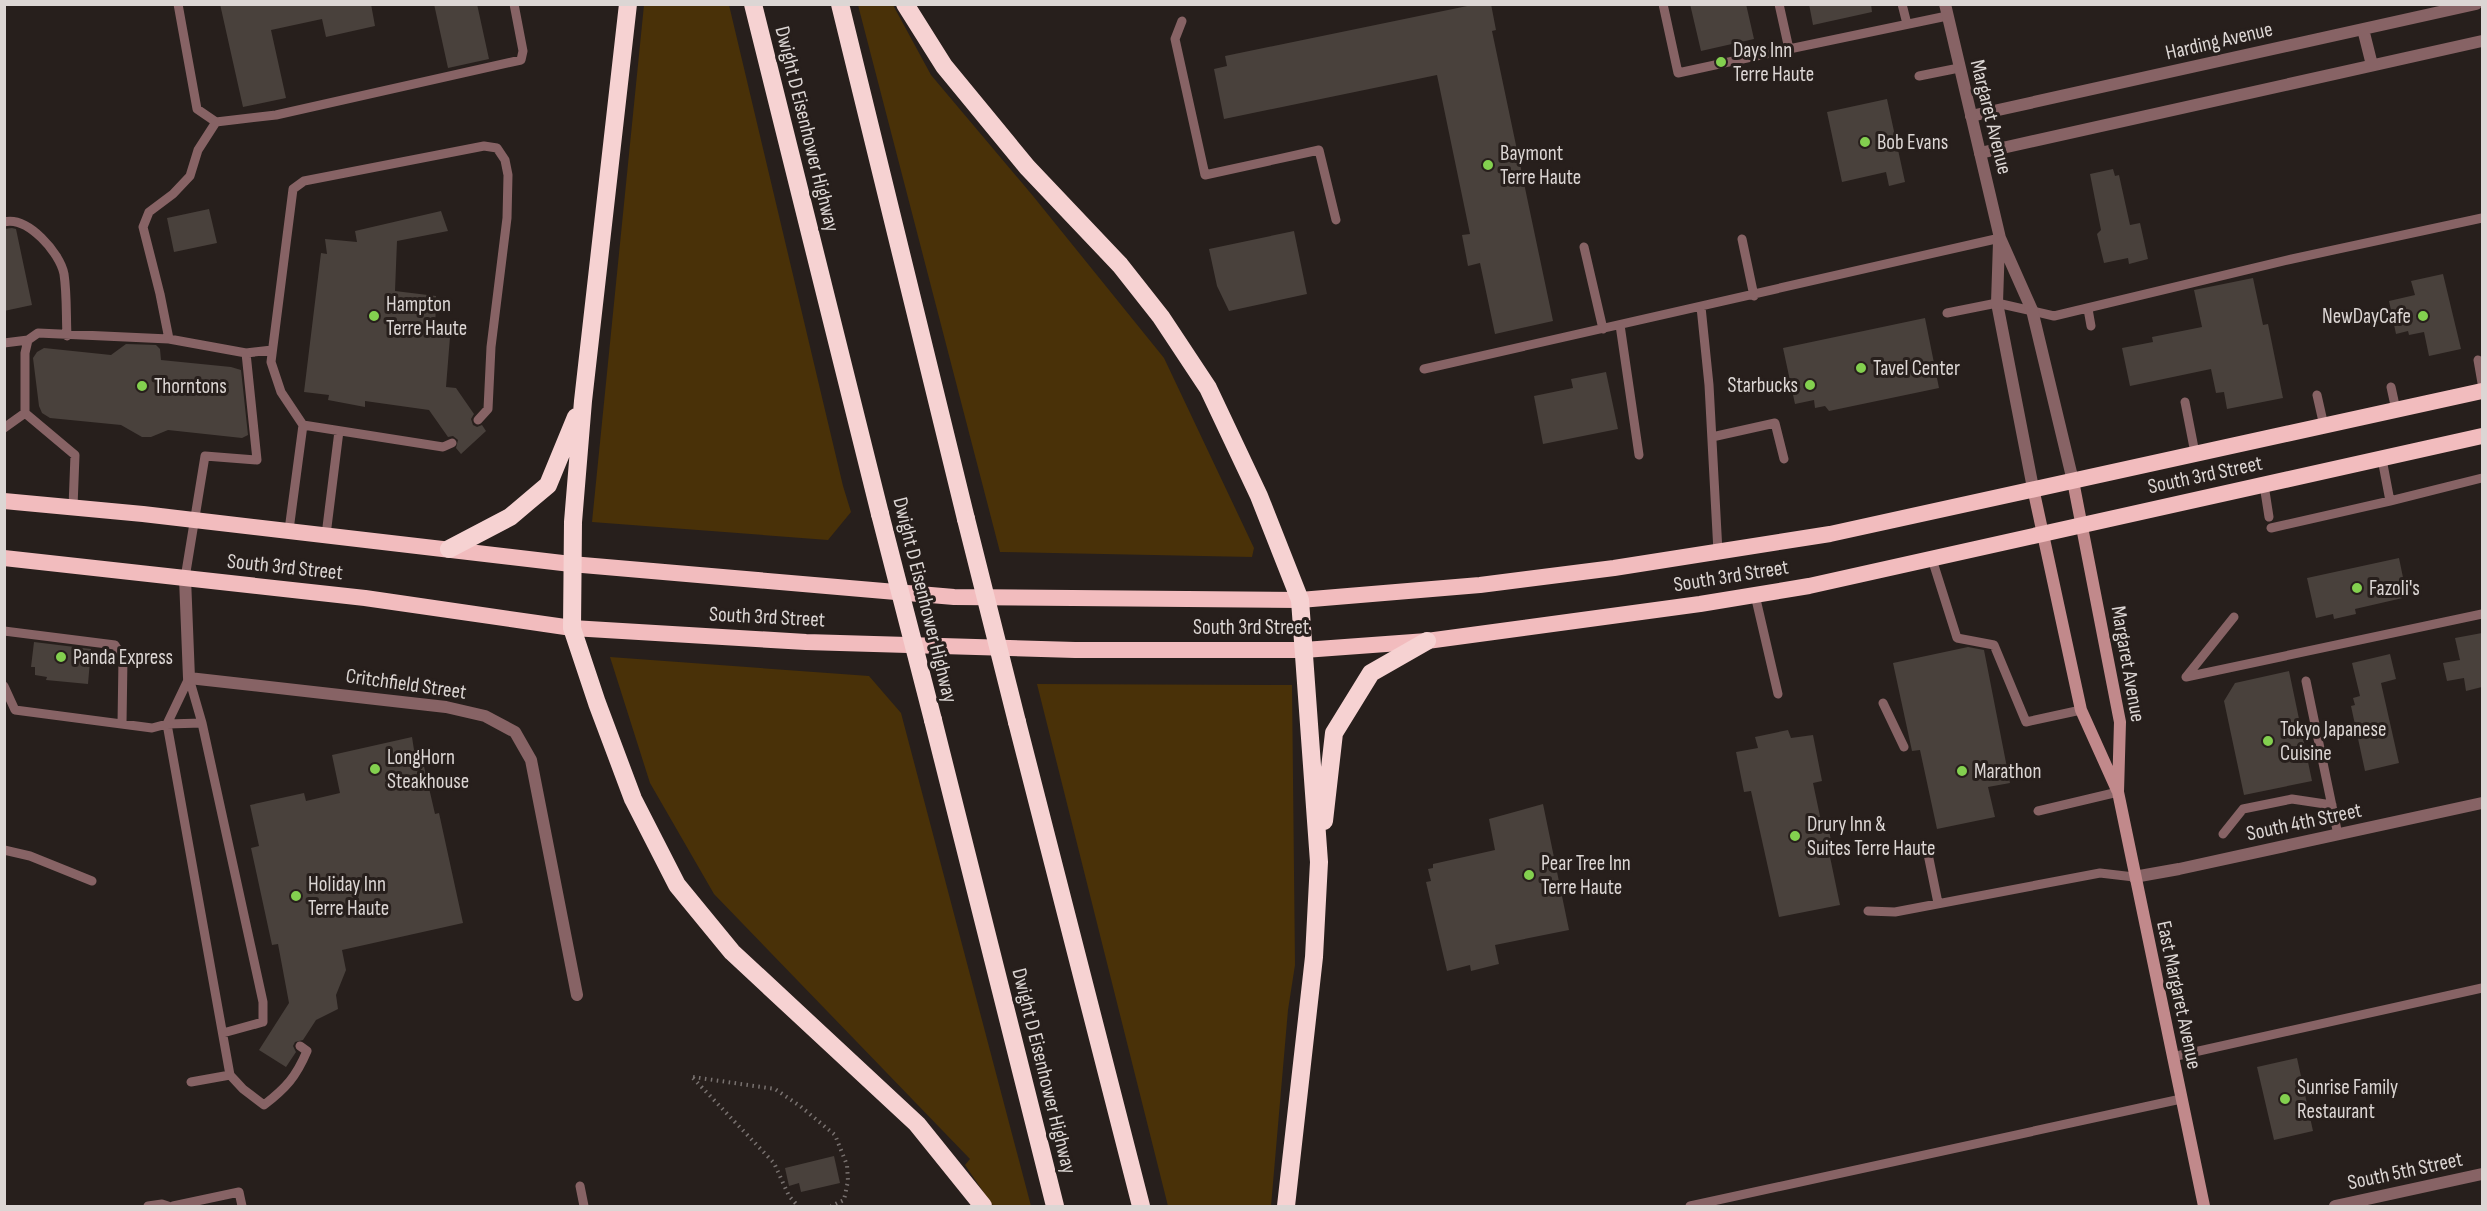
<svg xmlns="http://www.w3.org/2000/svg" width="2487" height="1211" font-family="'Sofia Sans Condensed',sans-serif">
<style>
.green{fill:#493108}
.building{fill:#49413c}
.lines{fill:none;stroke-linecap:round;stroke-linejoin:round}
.path{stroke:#797270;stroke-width:4;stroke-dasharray:1.5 4.5;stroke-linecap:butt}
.service{stroke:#876365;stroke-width:9}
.minor{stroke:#876365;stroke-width:12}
.tertiary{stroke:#876365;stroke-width:12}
.secondary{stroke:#c1898b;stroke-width:12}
.trunk{stroke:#f2bcbe;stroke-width:16}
.motorway{stroke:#f6d2d2;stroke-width:18}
.motorway-bridge{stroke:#f6d2d2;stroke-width:18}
.poi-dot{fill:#83d04f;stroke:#271f1c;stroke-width:2}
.labels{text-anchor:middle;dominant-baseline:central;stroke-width:6;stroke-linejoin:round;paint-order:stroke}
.street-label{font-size:21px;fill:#dcd6d4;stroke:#271f1c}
.poi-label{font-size:21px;fill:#dcd6d4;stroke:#271f1c;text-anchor:start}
</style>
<rect width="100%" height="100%" fill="#271f1c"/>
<path class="green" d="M 644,5 L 729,5 L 843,486 L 851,512 L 828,540 L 592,522 Z
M 858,5 L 893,5 L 931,75 L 1033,196 L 1164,358 L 1254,548 L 1252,557 L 1000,552 Z
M 610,657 L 869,676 L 901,713 L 1031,1206 L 993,1206 L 965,1165 L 970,1159 L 714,894 L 650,783 Z
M 1037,684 L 1292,685 L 1295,965 L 1288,1010 L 1271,1206 L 1168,1206 Z"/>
<path class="building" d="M 220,4 L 371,4 L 375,26 L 326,37 L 322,19 L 271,30 L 286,98 L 243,107 Z
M 434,4 L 477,4 L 489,59 L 448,68 Z
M 1477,4 L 1491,4 L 1496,30 L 1492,31 L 1553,321 L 1495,334 L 1480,263 L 1468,266 L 1462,235 L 1470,234 L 1437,75 L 1224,119 L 1214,69 L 1227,66 L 1225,56 Z
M 1690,4 L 1746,4 L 1754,39 L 1701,51 Z
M 1809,4 L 1871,4 L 1872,12 L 1813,25 Z
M 1887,99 L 1905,182 L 1889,186 L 1886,172 L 1842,182 L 1827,112 Z
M 2113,169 L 2115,176 L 2119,175 L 2130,225 L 2140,223 L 2148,259 L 2129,264 L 2128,258 L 2104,263 L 2097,234 L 2101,230 L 2090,174 Z
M 209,209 L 217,243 L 174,252 L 167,218 Z
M 441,211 L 448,231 L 397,241 L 395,291 L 436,296 L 435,336 L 450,337 L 446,387 L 456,388 L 474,414 L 471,419 L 473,425 L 477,427 L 482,425 L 486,431 L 461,454 L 456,448 L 458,440 L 453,436 L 448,437 L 429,410 L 365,401 L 365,407 L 328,400 L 329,395 L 304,392 L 321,253 L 327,254 L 325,239 L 357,242 L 355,231 Z
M 12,228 L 16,229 L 32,305 L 4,311 L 4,229 Z
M 1294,231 L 1307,294 L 1229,311 L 1217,286 L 1209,249 Z
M 2443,274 L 2461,349 L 2429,356 L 2424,332 L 2409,335 L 2408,331 L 2396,334 L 2389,301 L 2415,295 L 2411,281 Z
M 2253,278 L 2263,325 L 2268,324 L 2283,398 L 2227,409 L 2224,392 L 2216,393 L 2211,369 L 2130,386 L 2122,348 L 2153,342 L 2152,337 L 2202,327 L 2194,290 Z
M 1925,318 L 1939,388 L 1829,411 L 1825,406 L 1815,408 L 1814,400 L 1795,404 L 1783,348 Z
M 126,344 L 156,345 L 160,349 L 161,360 L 231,367 L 241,370 L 248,435 L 242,438 L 168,430 L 151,437 L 142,437 L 121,425 L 50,418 L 42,413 L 39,406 L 33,358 L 37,352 L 44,348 L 111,355 Z
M 1606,372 L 1618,429 L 1543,444 L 1534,396 L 1573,388 L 1571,379 Z
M 2399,558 L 2407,597 L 2355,609 L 2356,614 L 2334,619 L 2333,614 L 2316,618 L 2307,578 Z
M 2482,633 L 2482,687 L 2466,691 L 2464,678 L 2447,681 L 2443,663 L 2460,660 L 2455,638 Z
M 34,642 L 91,649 L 88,684 L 46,680 L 47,677 L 35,675 L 35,667 L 31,667 Z
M 1968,647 L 1984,650 L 2010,783 L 1988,787 L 1995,817 L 1937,829 L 1920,750 L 1912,751 L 1893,663 Z
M 2390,654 L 2396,679 L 2381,683 L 2399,763 L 2365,771 L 2351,706 L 2355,705 L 2353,698 L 2360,696 L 2352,663 Z
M 2289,671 L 2312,781 L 2244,795 L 2224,701 L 2235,683 Z
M 1788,730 L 1791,738 L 1813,735 L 1822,781 L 1813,783 L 1821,821 L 1827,820 L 1833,851 L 1829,852 L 1840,905 L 1779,917 L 1751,791 L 1744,792 L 1736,752 L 1758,748 L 1755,737 Z
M 412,737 L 414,750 L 420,749 L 435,814 L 439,813 L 463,923 L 342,950 L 346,970 L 336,995 L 338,1009 L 316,1020 L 303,1040 L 295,1042 L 293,1046 L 296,1052 L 286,1067 L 259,1050 L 289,1003 L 278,944 L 272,945 L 251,848 L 259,846 L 250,805 L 304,793 L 306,801 L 340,793 L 332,755 Z
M 1543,804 L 1569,930 L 1495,945 L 1499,964 L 1471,971 L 1470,965 L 1447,971 L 1426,882 L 1431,881 L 1428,869 L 1433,868 L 1433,864 L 1495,850 L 1489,819 Z
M 2297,1058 L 2313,1131 L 2274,1140 L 2257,1067 Z
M 834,1156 L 840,1183 L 801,1192 L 799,1183 L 789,1186 L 785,1168 Z"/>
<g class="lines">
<path class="path" d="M 693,1077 L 775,1089 L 800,1106 L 835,1135 L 847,1165 L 848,1181 L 844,1200 L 831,1206
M 693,1078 L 774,1163 L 789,1196 L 798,1206"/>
<path class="service" d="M 178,4 L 197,109 L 216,122 L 276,115 L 521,60 L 523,51 L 514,4
M 1663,4 L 1678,73 L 1789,49
M 1779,4 L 1789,49 L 1947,16
M 1902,4 L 1907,24
M 1182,21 L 1175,39 L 1205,175 L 1319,150 L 1336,220
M 1919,76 L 1959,68
M 4,222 C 28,216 60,253 64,274 C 67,294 66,316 67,336
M 1742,239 L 1754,296
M 1584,247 L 1603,329
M 1701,307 L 1709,385 L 1718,552
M 2088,309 L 2091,326
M 1947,313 L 1997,303 L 2054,316 L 2292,259 L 2482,218
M 1620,325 L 1639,455
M 169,339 L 160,294 L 143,227 L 149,212 L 173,194 L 190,176 L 198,150 L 216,122
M 4,343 L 28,340
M 246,353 L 272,350
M 2478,360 L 2482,383
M 1424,369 L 2000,238
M 2391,387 L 2396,410
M 2317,395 L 2324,426
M 2185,402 L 2195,453
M 4,428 L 25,413
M 1712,437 L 1775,423 L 1784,459
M 452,443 L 443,447 L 303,425 L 281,392 L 271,362 L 293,189 L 304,181 L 484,146 L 497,148 L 505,160 L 508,175 L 507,218 L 491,347 L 488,409 L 478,420
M 2382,459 L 2390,501
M 2264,485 L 2269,517
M 73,507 L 75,455 L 25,413 L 25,353 L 28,340 L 38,333 L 169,339 L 246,353 L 257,460 L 205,456 L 185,578
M 2271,528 L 2390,501 L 2482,478
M 289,530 L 303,425
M 326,535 L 339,431
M 1932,559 L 1957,638 L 1994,645 L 2026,722 L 2081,710
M 1755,595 L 1778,694
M 4,631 L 115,645 L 123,658 L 122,724
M 2186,677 L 2482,614
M 2186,677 L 2234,617
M 189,678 L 167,724 L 230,1075 L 243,1089 L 264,1105 C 286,1088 296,1077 307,1051 L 300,1046
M 189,678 L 202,723 L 263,1002 L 263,1022
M 2306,681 L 2338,835
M 4,686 L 15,710 L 152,728 L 167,724 L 202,723
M 1883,703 L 1904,747
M 2038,811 L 2118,792
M 2223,834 L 2243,809 L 2292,799 L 2332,805
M 4,850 L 30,856 L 92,881
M 1928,854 L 1938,903
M 1868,911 L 1895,912 L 2100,873 L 2134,877
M 223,1033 L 263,1022
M 2172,1057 L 2482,988
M 191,1082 L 230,1075
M 580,1186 L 584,1206
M 148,1206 L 162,1204 L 168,1206
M 173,1206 L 239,1192 L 242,1206
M 1690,1206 L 2181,1099"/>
<path class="minor" d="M 2363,29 L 2372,65
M 1971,116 L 2476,4
M 1980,153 L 2482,41
M 185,578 L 189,678 L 446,707 L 485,716 L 515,732 L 531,760 L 577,995
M 2134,877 L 2179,869 L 2482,803
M 2335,1206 L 2482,1174"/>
<path class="tertiary" d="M 1945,4 L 2000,238 L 2032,310 L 2073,481
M 1999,242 L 1997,303 L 2033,488"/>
<path class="secondary" d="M 2073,481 L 2120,722 L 2118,792 L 2204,1206
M 2033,488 L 2081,710 L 2117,790"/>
<path class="trunk" d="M 4,501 L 143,514 L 571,564 L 954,597 L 1300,600 L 1480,585 L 1614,568 L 1830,534 L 2482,391
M 4,558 L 365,598 L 572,628 L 806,642 L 1075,650 L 1304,650 L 1427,641 L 1700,604 L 1809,586 L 2482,436"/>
<path class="motorway" d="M 628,4 L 583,401 L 573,522 L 572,628 L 597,703 L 633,799 L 677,885 L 732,952 L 917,1124 L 983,1206
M 753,4 L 880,514
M 840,4 L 966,519
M 905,4 L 944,66 L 1027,167 L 1120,265 L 1161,317 L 1208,388 L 1259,496 L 1300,600 L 1319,862 L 1314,957 L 1286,1206
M 449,549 L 510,517 L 548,485 L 576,417
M 933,720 L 1055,1206
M 1017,722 L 1141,1206
M 1324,821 L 1334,733 L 1371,673 L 1427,641"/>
<path class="motorway-bridge" d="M 880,514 L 933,720
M 966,519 L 1017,722"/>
</g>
<g class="poi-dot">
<circle cx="1721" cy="62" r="6"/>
<circle cx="1865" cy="142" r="6"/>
<circle cx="1488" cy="165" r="6"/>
<circle cx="374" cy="316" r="6"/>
<circle cx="2423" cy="316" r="6"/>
<circle cx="1861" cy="368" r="6"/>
<circle cx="1810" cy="385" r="6"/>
<circle cx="142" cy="386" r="6"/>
<circle cx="2357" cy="588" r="6"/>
<circle cx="61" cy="657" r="6"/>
<circle cx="2268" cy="741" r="6"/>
<circle cx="375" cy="769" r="6"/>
<circle cx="1962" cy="771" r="6"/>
<circle cx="1795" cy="836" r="6"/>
<circle cx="1529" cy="875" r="6"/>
<circle cx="296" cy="896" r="6"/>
<circle cx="2285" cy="1099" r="6"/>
</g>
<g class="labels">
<g class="street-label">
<text transform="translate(2219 41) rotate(-13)">Harding Avenue</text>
<text transform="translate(1991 117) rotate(76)">Margaret Avenue</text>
<text transform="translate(807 129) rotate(76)">Dwight D Eisenhower Highway</text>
<text transform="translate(2205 475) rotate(-12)">South 3rd Street</text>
<text transform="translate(285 567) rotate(6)">South 3rd Street</text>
<text transform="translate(1731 576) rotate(-9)">South 3rd Street</text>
<text transform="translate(925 600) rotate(76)">Dwight D Eisenhower Highway</text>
<text transform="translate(767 617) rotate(3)">South 3rd Street</text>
<text x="1251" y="627">South 3rd Street</text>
<text transform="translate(2128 664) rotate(80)">Margaret Avenue</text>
<text transform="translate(406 684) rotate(8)">Critchfield Street</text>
<text transform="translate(2304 822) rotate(-12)">South 4th Street</text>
<text transform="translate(2179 995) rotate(78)">East Margaret Avenue</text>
<text transform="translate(1044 1071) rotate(76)">Dwight D Eisenhower Highway</text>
<text transform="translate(2405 1171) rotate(-12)">South 5th Street</text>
</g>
<g class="poi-label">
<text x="1733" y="50">Days Inn<tspan x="1733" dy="24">Terre Haute</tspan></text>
<text x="1877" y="142">Bob Evans</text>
<text x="1500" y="153">Baymont<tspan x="1500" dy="24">Terre Haute</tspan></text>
<text x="386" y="304">Hampton<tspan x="386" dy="24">Terre Haute</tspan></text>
<text x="2411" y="316" text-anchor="end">NewDayCafe</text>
<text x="1873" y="368">Tavel Center</text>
<text x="1798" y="385" text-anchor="end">Starbucks</text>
<text x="154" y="386">Thorntons</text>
<text x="2369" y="588">Fazoli's</text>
<text x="73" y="657">Panda Express</text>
<text x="2280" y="729">Tokyo Japanese<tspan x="2280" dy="24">Cuisine</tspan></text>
<text x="387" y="757">LongHorn<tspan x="387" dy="24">Steakhouse</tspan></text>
<text x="1974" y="771">Marathon</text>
<text x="1807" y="824">Drury Inn &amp;<tspan x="1807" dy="24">Suites Terre Haute</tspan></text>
<text x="1541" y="863">Pear Tree Inn<tspan x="1541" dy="24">Terre Haute</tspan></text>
<text x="308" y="884">Holiday Inn<tspan x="308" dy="24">Terre Haute</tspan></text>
<text x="2297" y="1087">Sunrise Family<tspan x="2297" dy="24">Restaurant</tspan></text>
</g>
</g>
<rect width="2487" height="1211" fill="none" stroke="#dcd6d4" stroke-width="12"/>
</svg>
